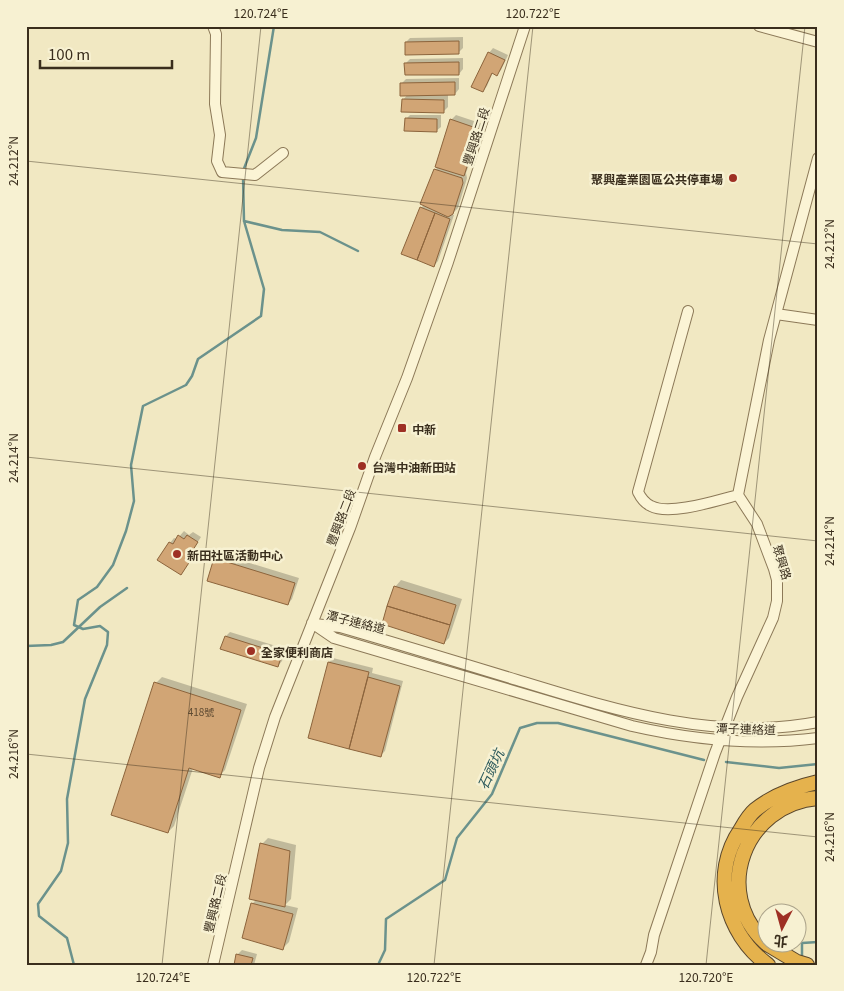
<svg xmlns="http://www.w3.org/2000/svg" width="844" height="991" font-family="Georgia,'Noto Sans TC',serif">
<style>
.shadow{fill:#0003}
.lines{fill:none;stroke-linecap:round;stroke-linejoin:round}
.stream{stroke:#6b928c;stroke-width:2.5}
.building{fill:#d1a575;stroke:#8c643c}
.minor-casing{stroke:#8c7958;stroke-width:12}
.highway-casing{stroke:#59462c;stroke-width:16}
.minor{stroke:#fbf4d5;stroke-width:10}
.highway{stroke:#e5b24d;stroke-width:14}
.ticks{fill:none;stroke:#3a2e1d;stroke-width:1;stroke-opacity:0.45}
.poi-dot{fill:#9e3024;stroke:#f7f1d2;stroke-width:2}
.labels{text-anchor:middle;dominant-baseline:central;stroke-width:5;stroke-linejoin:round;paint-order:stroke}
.number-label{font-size:10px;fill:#604c33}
.street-label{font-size:12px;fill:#3a2e1d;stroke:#f7f1d2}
.poi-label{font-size:12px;font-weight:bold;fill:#3a2e1d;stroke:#f7f1d2;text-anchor:start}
.water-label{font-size:14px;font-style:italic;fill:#2b595b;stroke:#f7f1d2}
.neatline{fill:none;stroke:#3a2e1d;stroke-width:2}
.ticks-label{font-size:12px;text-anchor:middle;fill:#3a2e1d}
</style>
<rect width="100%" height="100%" fill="#f1e8c2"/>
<path class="shadow" d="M 463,37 L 463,48 L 459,52 L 406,42 L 410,38 Z
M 493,48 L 508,55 L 501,70 L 497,74 L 493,72 L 487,86 L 483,91 L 489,53 Z
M 463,58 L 463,69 L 459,74 L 406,63 L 410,59 Z
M 459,78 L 459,89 L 455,94 L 448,94 L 448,107 L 444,111 L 403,100 L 408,94 L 401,84 L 406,79 Z
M 410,115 L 441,115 L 441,127 L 436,131 L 406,119 Z
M 456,115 L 483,124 L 466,173 L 467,178 L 458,208 L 452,214 L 454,215 L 438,261 L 434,266 L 421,208 L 424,205 L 435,170 L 438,167 L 451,120 Z
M 184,531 L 189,535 L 193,532 L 201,537 L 194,548 L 197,550 L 181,573 L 170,543 L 174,538 L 177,539 Z
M 220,554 L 299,578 L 292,599 L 288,604 L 215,559 Z
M 401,580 L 462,599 L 449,638 L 444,643 L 395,587 Z
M 230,632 L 286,649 L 282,661 L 278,666 L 226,636 Z
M 333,658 L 373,668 L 372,673 L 403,681 L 385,751 L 380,756 L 309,737 L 329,662 Z
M 162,677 L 247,704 L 225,770 L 219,776 L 193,768 L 174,826 L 168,832 L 156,683 Z
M 268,838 L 296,845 L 291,899 L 285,905 L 298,908 L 289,942 L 283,948 L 252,904 L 257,899 L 262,844 Z
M 242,950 L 257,954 L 254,965 L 235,965 L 238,954 Z"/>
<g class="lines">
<path class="stream" d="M 243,171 L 256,138 L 274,26
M 244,221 L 282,230 L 320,232 L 358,251
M 26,646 L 51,645 L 63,642 L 100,607 L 127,588
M 726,762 L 779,768 L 818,764
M 802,958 L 802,943 L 818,942
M 74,965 L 67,938 L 39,916 L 38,904 L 61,871 L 68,843 L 67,799 L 85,699 L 107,645 L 108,632 L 100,626 L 83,629 L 74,625 L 78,600 L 97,587 L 113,565 L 126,531 L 134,501 L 131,465 L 143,406 L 186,385 L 192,376 L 198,359 L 261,316 L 264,289 L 244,221 L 243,176
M 378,965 L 385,950 L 386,919 L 445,880 L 457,838 L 492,794 L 520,728 L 537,723 L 558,723 L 704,760"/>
</g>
<path class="building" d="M 459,41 L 459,54 L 405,55 L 405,42 Z
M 488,52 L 505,60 L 497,76 L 492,73 L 483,92 L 471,87 Z
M 459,62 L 459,75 L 405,75 L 404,63 Z
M 455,82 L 455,95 L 400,96 L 400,83 Z
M 402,99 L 444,100 L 444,113 L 401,112 Z
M 405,118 L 437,119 L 437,132 L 404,131 Z
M 450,119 L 479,129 L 464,176 L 435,167 Z
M 434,169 L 462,178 L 463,183 L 453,214 L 448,217 L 420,204 Z
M 420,207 L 435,213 L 417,260 L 401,254 Z
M 435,213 L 450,219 L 434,267 L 417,260 Z
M 178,535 L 184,539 L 187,535 L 198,542 L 191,553 L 194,555 L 181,575 L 157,560 L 169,542 L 173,544 Z
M 214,558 L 295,583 L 288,605 L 207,581 Z
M 394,586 L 456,605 L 450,625 L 387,606 Z
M 387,606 L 450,625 L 444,644 L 382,624 Z
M 225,636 L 282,654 L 278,667 L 220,649 Z
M 328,662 L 369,672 L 349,749 L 308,738 Z
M 368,677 L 400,686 L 381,757 L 349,749 Z
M 154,682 L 241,710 L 220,778 L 189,768 L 168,833 L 111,815 Z
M 260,843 L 290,851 L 285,907 L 249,899 Z
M 251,903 L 293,914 L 283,950 L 242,938 Z
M 236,954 L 253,958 L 251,965 L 234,965 Z"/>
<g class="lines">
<defs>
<path id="minor" d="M 213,26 L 216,34 L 215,104 L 220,135 L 217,161 L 222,172 L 255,175 L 283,153
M 759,26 L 818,42
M 688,311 L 638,492 C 641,498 644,503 651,506 C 670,516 718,500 738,495
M 776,314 L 818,320
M 312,623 L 334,638 L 632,726 C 693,740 755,746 818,738
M 315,624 L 340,627 C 399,644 458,662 517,680 C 615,710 715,742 818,722
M 213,965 L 259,768 L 275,717 L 350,528 L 375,457 L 407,378 L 448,262 L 525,26
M 646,965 L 651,952 L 654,935 L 715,753 L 737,697 L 773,618 L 777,601 L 777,580 L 774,569 L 757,524 L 738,495 L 769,340 L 818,158"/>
<path id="highway" d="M 766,943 C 711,893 744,804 818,798
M 767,944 L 797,962 L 807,965
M 768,965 C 725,933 710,874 741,829 C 745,822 749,815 755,810 C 772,796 796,787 818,782"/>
</defs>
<use href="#minor" class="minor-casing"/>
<use href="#highway" class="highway-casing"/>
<use href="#minor" class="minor"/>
<use href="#highway" class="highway"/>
</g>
<path class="ticks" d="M 26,161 L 818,244M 26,457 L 818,541M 26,754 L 818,837M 162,965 L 261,26M 434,965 L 533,26M 706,965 L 805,26"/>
<g class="poi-dot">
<circle cx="733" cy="178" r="5"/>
<rect x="397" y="423" width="10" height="10" rx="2.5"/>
<circle cx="362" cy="466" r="5"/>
<circle cx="177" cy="554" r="5"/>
<circle cx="251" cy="651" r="5"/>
</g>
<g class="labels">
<g class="number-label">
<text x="201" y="711">418號</text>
</g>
<g class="street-label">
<text transform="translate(475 136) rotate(-72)">豐興路二段</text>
<text transform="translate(340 517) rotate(-69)">豐興路二段</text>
<text transform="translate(783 562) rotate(73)">聚興路</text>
<text transform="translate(356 621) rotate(14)">潭子連絡道</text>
<text transform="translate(746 728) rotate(2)">潭子連絡道</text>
<text transform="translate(214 903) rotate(-77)">豐興路二段</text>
</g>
<g class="poi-label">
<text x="723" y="178" text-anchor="end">聚興產業園區公共停車場</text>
<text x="412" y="428">中新</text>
<text x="372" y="466">台灣中油新田站</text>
<text x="187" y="554">新田社區活動中心</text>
<text x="261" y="651">全家便利商店</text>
</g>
<g class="water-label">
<text transform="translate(490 769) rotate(-65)">石頭坑</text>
</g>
</g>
<rect width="844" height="991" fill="none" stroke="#f7f1d2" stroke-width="55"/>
<g transform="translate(782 928) rotate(186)"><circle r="24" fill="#f7f1d2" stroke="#aba38a"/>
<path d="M0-4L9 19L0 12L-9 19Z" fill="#9e3024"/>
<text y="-8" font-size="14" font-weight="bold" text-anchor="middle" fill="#3a2e1d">北</text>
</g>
<path d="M40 60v8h132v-8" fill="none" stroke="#3a2e1d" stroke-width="2.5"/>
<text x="48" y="60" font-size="15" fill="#3a2e1d" stroke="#f7f1d2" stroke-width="4" paint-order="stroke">100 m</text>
<rect x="28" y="28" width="788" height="936" class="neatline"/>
<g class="ticks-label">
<text x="261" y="18">120.724°E</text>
<text x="533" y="18">120.722°E</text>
<text transform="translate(14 161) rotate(-90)" y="4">24.212°N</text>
<text transform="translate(830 244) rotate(-90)" y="4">24.212°N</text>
<text transform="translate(14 458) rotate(-90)" y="4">24.214°N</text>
<text transform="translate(830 541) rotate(-90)" y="4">24.214°N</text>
<text transform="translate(14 754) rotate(-90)" y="4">24.216°N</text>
<text transform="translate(830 837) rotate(-90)" y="4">24.216°N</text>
<text x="163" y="982">120.724°E</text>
<text x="434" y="982">120.722°E</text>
<text x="706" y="982">120.720°E</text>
</g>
</svg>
